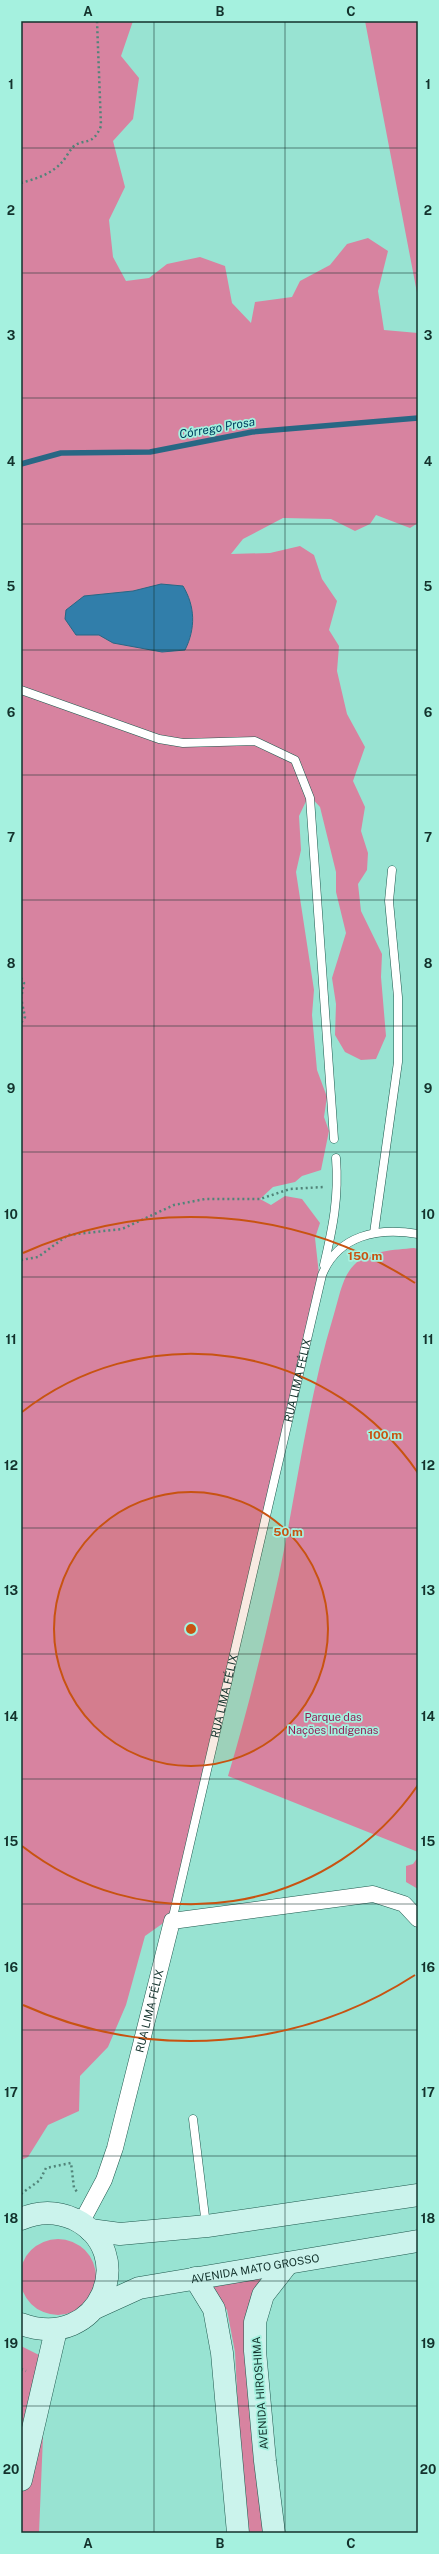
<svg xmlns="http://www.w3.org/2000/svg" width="439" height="2554" font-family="'Public Sans',sans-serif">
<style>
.green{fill:#d783a0}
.water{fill:#317eaa;stroke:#286784}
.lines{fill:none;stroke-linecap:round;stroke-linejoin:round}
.stream{stroke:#286784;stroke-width:5.5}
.lane-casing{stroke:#1e584d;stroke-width:9}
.street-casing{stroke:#1e584d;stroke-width:17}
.secondary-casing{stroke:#1e584d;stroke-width:23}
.path{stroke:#518479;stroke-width:2.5;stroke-dasharray:2 3;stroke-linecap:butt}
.lane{stroke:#fff;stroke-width:8}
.street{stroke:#fff;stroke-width:16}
.secondary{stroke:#cbf3ec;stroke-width:22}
.grid{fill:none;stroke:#13322c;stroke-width:1;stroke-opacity:0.55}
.ring{fill:none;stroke:#c85311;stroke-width:2}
.labels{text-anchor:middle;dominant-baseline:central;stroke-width:3.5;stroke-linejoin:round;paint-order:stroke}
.street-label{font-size:11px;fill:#13322c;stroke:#a5f1df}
.park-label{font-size:11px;fill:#931d54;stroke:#a5f1df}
.water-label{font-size:12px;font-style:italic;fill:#014262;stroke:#a5f1df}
.centre{fill:#c85311;stroke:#a5f1df;stroke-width:2}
.ring-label{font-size:12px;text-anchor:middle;font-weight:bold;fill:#c85311;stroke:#a5f1df;stroke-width:3.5;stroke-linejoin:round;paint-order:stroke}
.neatline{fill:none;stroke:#13322c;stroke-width:1.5}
.grid-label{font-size:13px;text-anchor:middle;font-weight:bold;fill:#13322c}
</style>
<rect width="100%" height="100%" fill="#98e3d2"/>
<path class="green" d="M 21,21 L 133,21 L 121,56 L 139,78 L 133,119 L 113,141 L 125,187 L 109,220 L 113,257 L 126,281 L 149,278 L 167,264 L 200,257 L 225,266 L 232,303 L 251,323 L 255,302 L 292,297 L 300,281 L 330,265 L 347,244 L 368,238 L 388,251 L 378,291 L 384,330 L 418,333 L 418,523 L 410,528 L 376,515 L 370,524 L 355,531 L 331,519 L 283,518 L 243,539 L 231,554 L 270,553 L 300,546 L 314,555 L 322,579 L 337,601 L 329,630 L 339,646 L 337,671 L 347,714 L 365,747 L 353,781 L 365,807 L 361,831 L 368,853 L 367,870 L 358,884 L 361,911 L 382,954 L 381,977 L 386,1036 L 376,1059 L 361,1060 L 345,1052 L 335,1035 L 336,1004 L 332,978 L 346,933 L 336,892 L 336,872 L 320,807 L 309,795 L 299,816 L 301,850 L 296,872 L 314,990 L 312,1015 L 317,1070 L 327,1097 L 324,1117 L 329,1131 L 321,1170 L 302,1176 L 295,1182 L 273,1187 L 260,1199 L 271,1205 L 285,1196 L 302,1199 L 320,1223 L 315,1238 L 319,1274 L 169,1919 L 145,1936 L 126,2005 L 108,2047 L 80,2076 L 79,2111 L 48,2125 L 28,2157 L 21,2160 Z
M 365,21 L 418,21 L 418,298 Z
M 414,1248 L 418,1249 L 418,1852 L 228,1776 C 248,1709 264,1643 279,1575 C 297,1488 308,1399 334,1314 C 339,1298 342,1277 354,1265 C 369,1250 395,1250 414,1248 Z
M 418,1857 L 418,1889 L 406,1882 L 406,1866 L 413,1864 Z
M20 2277a38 38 0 1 1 76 0a38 38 0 1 1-76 0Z
M 264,2273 L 255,2292 L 266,2533 L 249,2533 L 241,2468 L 235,2352 L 227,2310 L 204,2284 Z
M 21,2346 L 51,2361 L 44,2412 L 39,2533 L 21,2533 Z"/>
<path class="water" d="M 161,584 L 183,586 C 195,606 196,628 185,650 L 162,652 L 113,643 L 99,635 L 76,635 L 65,619 L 66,610 L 84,596 L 133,591 Z"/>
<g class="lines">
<path class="stream" d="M 21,464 L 61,453 L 150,452 L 252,432 L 418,418"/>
<defs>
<g id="lane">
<path d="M 21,690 L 159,739 L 183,743 L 255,741 L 295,760 L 310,798 L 334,1139"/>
<path d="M 374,1233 L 398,1062 L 398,997 L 389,901 L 392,870"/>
<path d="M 324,1265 C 333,1227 339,1197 336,1158"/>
<path id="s1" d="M 172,1921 L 322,1275 C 338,1235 378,1227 418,1234"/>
<path d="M 193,2119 L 206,2225"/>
</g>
<g id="street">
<path id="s2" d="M 81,2223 L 104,2180 L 115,2148 L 172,1921 L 373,1894 L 404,1904 L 418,1919"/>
</g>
<g id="secondary">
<path d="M 21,2219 C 39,2211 56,2211 74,2219 C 140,2251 101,2353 21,2324"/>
<path d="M 90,2230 L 120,2234 L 207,2226 L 418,2195"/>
<path d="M 195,2278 L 214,2309 L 222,2353 L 238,2533"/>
<path id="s3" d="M 95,2308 L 139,2288 L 418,2241"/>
<path d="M 21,2480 L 56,2330"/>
<path d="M 274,2533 L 265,2461 L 255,2351 L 255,2322 L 263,2295 L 288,2263"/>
</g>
</defs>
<use href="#lane" class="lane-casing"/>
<use href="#street" class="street-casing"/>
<use href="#secondary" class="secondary-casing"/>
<path class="path" d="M 21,183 C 35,179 52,174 62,162 C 66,158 69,151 73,147 C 84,137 92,148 101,126 L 97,21
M 21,978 L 24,983 L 21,998 L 25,1017 L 21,1023
M 21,1260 L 38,1257 L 68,1235 L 122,1229 L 174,1205 L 205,1199 L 260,1199 L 290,1189 L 323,1187
M 21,2194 L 40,2180 L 46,2168 L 71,2163 L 74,2188 L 78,2193
M 21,2369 L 26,2371"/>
<use href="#lane" class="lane"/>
<use href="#street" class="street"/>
<use href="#secondary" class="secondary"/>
</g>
<path class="grid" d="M 154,21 L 154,2533M 285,21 L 285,2533M 21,148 L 418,148M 21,273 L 418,273M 21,398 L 418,398M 21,524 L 418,524M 21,650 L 418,650M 21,775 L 418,775M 21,900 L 418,900M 21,1026 L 418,1026M 21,1152 L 418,1152M 21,1277 L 418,1277M 21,1402 L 418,1402M 21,1528 L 418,1528M 21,1654 L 418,1654M 21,1779 L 418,1779M 21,1904 L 418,1904M 21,2030 L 418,2030M 21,2156 L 418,2156M 21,2281 L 418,2281M 21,2406 L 418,2406"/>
<circle cx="191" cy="1629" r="137" fill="#c85311" fill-opacity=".12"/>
<g class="ring">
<circle cx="191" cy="1629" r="137"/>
<path d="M418 1785A275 275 0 0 1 22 1846M22 1412A275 275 0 0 1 418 1473"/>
<path d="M415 1975A412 412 0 0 1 23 2005M23 1253A412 412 0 0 1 415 1283"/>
</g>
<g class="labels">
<g class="street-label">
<text stroke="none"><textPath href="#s1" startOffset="555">RUA LIMA FÉLIX</textPath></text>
<text stroke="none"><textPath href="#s1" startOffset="231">RUA LIMA FÉLIX</textPath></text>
<text stroke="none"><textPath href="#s2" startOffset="224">RUA LIMA FÉLIX</textPath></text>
<text stroke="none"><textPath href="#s3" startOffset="166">AVENIDA MATO GROSSO</textPath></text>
<text transform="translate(260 2393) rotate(-94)">AVENIDA HIROSHIMA</text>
</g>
<g class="park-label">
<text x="333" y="1717">Parque das<tspan x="333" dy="13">Nações Indígenas</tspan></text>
</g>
<g class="water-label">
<text transform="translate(217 428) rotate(-10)">Córrego Prosa</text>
</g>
</g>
<circle cx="191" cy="1629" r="6" class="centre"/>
<g class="ring-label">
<text x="365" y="1260">150 m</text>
<text x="385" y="1439">100 m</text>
<text x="288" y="1536">50 m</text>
</g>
<rect width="439" height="2554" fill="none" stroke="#a5f1df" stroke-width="44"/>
<rect x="22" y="22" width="395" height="2510" class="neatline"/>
<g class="grid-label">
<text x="88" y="16">A</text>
<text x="220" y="16">B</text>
<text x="351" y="16">C</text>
<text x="11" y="89">1</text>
<text x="428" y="89">1</text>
<text x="11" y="215">2</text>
<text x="428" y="215">2</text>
<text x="11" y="340">3</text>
<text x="428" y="340">3</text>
<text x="11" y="466">4</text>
<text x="428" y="466">4</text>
<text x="11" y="591">5</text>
<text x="428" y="591">5</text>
<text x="11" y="717">6</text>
<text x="428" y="717">6</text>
<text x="11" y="842">7</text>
<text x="428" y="842">7</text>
<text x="11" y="968">8</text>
<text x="428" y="968">8</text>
<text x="11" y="1093">9</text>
<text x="428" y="1093">9</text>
<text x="11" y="1219">10</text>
<text x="428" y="1219">10</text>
<text x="11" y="1344">11</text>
<text x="428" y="1344">11</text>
<text x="11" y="1470">12</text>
<text x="428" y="1470">12</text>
<text x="11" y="1595">13</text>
<text x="428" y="1595">13</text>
<text x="11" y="1721">14</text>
<text x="428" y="1721">14</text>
<text x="11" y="1846">15</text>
<text x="428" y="1846">15</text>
<text x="11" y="1972">16</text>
<text x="428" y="1972">16</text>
<text x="11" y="2097">17</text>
<text x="428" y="2097">17</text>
<text x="11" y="2223">18</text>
<text x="428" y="2223">18</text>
<text x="11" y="2348">19</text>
<text x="428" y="2348">19</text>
<text x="11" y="2474">20</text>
<text x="428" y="2474">20</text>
<text x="88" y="2548">A</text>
<text x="220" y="2548">B</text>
<text x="351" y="2548">C</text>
</g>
</svg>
